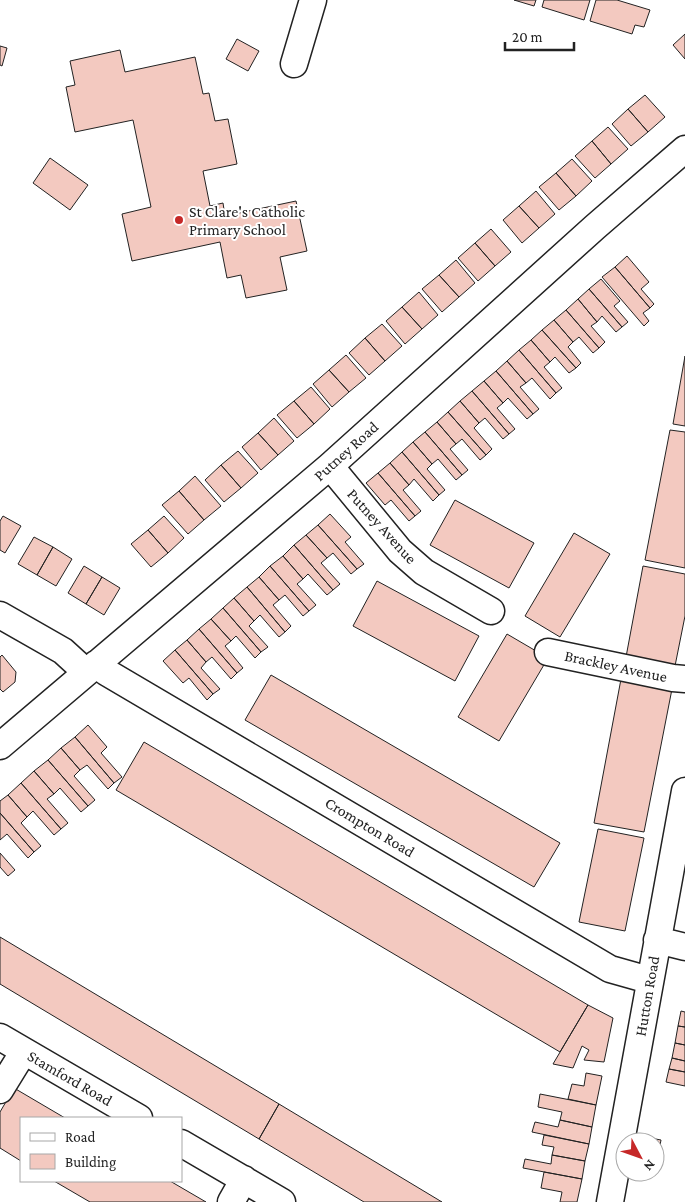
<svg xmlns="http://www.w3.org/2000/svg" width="685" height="1202" font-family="'Crimson Pro',serif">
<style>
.building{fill:#f3c9c0;stroke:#222}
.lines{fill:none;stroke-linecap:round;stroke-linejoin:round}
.minor-casing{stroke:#222;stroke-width:29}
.minor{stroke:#fff;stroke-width:26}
.poi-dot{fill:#c62828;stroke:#fff;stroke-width:2}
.labels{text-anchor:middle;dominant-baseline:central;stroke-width:4;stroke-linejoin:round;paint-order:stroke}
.poi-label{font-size:16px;fill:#222;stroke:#fff;text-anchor:start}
.street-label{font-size:16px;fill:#222;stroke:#fff}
</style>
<rect width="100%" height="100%" fill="#fff"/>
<path class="building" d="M 514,0 L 536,0 L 534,6 Z
M 544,0 L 590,0 L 584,20 L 542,7 Z
M 596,0 L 617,0 L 650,10 L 644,27 L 635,25 L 632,34 L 590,21 Z
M 685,34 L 685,59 L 673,45 Z
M 237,39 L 259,51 L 248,71 L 226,59 Z
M 0,46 L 7,48 L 2,66 L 0,65 Z
M 120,50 L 125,72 L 195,57 L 203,94 L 209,93 L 215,121 L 228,119 L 237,164 L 203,171 L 210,206 L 223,203 L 225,216 L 296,201 L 307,251 L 280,257 L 287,290 L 246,298 L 241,275 L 227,278 L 220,242 L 132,261 L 122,214 L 151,207 L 133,120 L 75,132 L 66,87 L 75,85 L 70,61 Z
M 645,95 L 665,117 L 648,132 L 628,109 Z
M 628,109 L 648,132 L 631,146 L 612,124 Z
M 608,127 L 628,149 L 611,164 L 592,141 Z
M 592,141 L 611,164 L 595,178 L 575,156 Z
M 50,158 L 88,185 L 70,210 L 33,183 Z
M 572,159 L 592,181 L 576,196 L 556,173 Z
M 556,173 L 576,196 L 559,210 L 539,187 Z
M 536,191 L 555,214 L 539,228 L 519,206 Z
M 519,206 L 539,228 L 522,243 L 503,220 Z
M 491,229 L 511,252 L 495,266 L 475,243 Z
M 475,243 L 495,266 L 478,281 L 458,258 Z
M 627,256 L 649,282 L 641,289 L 654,304 L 650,308 L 615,267 Z
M 456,260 L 475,283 L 459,297 L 439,275 Z
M 615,267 L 650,308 L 643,313 L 649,321 L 644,326 L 602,277 Z
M 439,275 L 459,297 L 442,312 L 422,289 Z
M 601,279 L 620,301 L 614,306 L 628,322 L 622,327 L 589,289 Z
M 589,289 L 622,327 L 616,332 L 602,316 L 597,322 L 578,299 Z
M 419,292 L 438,315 L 422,329 L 402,307 Z
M 578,299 L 597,322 L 591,326 L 605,342 L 599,348 L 566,310 Z
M 402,307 L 422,329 L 405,344 L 386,321 Z
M 566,310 L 599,348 L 593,353 L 579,337 L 573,342 L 554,320 Z
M 554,320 L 573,342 L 568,347 L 581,363 L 576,368 L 542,330 Z
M 382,324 L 402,346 L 385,361 L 365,338 Z
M 542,330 L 576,368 L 569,373 L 555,357 L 550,362 L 531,340 Z
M 365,338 L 385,361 L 369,375 L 349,353 Z
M 531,340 L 550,362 L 544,367 L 562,388 L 556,393 L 519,350 Z
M 519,350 L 556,393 L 550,399 L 532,378 L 526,383 L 507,361 Z
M 346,355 L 366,378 L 349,392 L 329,370 Z
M 685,356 L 685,426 L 673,424 Z
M 507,361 L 526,383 L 520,387 L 539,409 L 533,414 L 496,371 Z
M 329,370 L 349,392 L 332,407 L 313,384 Z
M 496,371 L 533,414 L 527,419 L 508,398 L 503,403 L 484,381 Z
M 484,381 L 503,403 L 497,408 L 515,429 L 509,434 L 472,391 Z
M 311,387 L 330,409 L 314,424 L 294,401 Z
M 472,391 L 509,434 L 503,439 L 485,418 L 479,423 L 460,401 Z
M 294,401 L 314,424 L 297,438 L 277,415 Z
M 460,401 L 479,423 L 474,428 L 492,449 L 486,455 L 448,412 Z
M 448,412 L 486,455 L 480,460 L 462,439 L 456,444 L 437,422 Z
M 274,418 L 294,441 L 278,455 L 258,433 Z
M 437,422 L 456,444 L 450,449 L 468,470 L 462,475 L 425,432 Z
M 670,430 L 685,432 L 685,568 L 645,560 Z
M 425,432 L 462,475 L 456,480 L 438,459 L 432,464 L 413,442 Z
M 258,433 L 278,455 L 261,470 L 242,447 Z
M 413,442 L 432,464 L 427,469 L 445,490 L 439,495 L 402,452 Z
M 238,451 L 258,473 L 241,488 L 221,465 Z
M 402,452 L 439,495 L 433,501 L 414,479 L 409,485 L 390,463 Z
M 390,463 L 409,485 L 403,490 L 421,511 L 415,516 L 378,473 Z
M 221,465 L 241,488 L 224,502 L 205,480 Z
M 378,473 L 415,516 L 409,521 L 391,500 L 385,505 L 366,483 Z
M 195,476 L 221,506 L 204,520 L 179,491 Z
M 179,491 L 204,520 L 188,534 L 162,505 Z
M 455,500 L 534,543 L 509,588 L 430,545 Z
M 330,514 L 351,537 L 345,542 L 364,564 L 357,569 L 318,525 Z
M 3,516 L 21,526 L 5,553 L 0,550 L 0,521 Z
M 164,516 L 184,538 L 168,553 L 148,530 Z
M 318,525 L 357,569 L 351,574 L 333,553 L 327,558 L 306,535 Z
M 148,530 L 168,553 L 151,567 L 131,544 Z
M 574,533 L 610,554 L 560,637 L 525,616 Z
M 306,535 L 327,558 L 321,563 L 340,584 L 333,590 L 294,545 Z
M 34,537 L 53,547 L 37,575 L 18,564 Z
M 294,545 L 333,590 L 327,595 L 308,574 L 303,579 L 283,556 Z
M 53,547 L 72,559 L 56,586 L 37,575 Z
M 283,556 L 303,579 L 297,584 L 316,605 L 309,611 L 270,566 Z
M 84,566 L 102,577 L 86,604 L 68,593 Z
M 270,566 L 309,611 L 303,616 L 285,595 L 279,600 L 259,577 Z
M 643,566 L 685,574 L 685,616 L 675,666 L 626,657 Z
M 102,577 L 120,588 L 104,615 L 86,604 Z
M 259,577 L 279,600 L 273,605 L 291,626 L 285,632 L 247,587 Z
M 377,581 L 479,636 L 455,681 L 353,626 Z
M 247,587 L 285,632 L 279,637 L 260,615 L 254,621 L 234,598 Z
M 234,598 L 254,621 L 249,626 L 268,647 L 261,652 L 223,608 Z
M 223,608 L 261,652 L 255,658 L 236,636 L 231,641 L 211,619 Z
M 211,619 L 231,641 L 225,646 L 243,668 L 237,673 L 199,629 Z
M 199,629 L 237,673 L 231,679 L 212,657 L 206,662 L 187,640 Z
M 507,634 L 548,658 L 499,741 L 458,717 Z
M 187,640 L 206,662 L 201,668 L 220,689 L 213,694 L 175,650 Z
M 175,650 L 213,694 L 207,700 L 189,678 L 183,683 L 163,661 Z
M 2,655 L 16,672 L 15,682 L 3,692 L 0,689 L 0,657 Z
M 271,675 L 560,843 L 534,887 L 245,720 Z
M 621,679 L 672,689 L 644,832 L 594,823 Z
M 88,725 L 107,747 L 101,753 L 122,777 L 114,783 L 75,737 Z
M 75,737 L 114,783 L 108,789 L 87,765 L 80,770 L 61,748 Z
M 144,742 L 588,1005 L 560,1052 L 116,790 Z
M 61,748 L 80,770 L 74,776 L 95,800 L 88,806 L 48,760 Z
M 48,760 L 88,806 L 81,812 L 60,788 L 54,794 L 34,771 Z
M 34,771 L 54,794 L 47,799 L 68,823 L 61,829 L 21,783 Z
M 21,783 L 61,829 L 54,835 L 33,811 L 27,817 L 8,795 Z
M 8,795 L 27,817 L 21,823 L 41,846 L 34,852 L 0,813 L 0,801 Z
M 0,813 L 34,852 L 28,858 L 7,834 L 0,840 Z
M 598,829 L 644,838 L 625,931 L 579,922 Z
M 0,853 L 15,870 L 8,876 L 0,867 Z
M 0,937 L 279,1104 L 259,1139 L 0,984 Z
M 588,1005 L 613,1018 L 604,1062 L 584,1060 L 589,1050 L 582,1046 L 573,1068 L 553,1064 Z
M 681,1011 L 685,1012 L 685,1027 L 678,1026 Z
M 678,1026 L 685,1027 L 685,1045 L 675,1043 Z
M 675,1043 L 685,1045 L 685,1061 L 672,1058 Z
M 672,1058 L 685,1061 L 685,1072 L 669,1069 Z
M 669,1069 L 685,1072 L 685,1086 L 666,1082 Z
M 586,1073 L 602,1076 L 596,1105 L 568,1099 L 572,1084 L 584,1086 Z
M 14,1088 L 65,1118 L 21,1118 L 21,1161 L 0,1148 L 0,1112 Z
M 540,1094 L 596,1105 L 592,1127 L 560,1120 L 562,1112 L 538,1107 Z
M 279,1104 L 442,1202 L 364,1202 L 259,1139 Z
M 560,1120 L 592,1127 L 589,1144 L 532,1132 L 535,1122 L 558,1127 Z
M 544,1135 L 589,1144 L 585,1161 L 552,1155 L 554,1147 L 542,1145 Z
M 645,1137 L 661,1140 L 658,1156 L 655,1155 L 655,1142 L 643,1142 Z
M 552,1155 L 585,1161 L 582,1179 L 523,1168 L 525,1159 L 551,1164 Z
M 544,1172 L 582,1179 L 577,1202 L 560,1202 L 562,1192 L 541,1188 Z
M 54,1181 L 170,1181 L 206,1202 L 90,1202 Z"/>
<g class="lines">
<defs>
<path id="minor" d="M 294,64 L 313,0
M 330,466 L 400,551 L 424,572 L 491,611
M 0,615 L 63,651 L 86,672
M 548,652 L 673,678 L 685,679
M 96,664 L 106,672 L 610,969 L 649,980
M 0,746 L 330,466 L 595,227 L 685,149
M 657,940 L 685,947
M 0,1037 L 139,1118
M 0,1090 L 24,1051
M 181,1143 L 282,1202
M 231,1202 L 244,1179
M 610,1202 L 685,791"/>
</defs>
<use href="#minor" class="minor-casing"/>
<use href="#minor" class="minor"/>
</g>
<circle class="poi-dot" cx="179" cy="220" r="5"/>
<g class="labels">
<g class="poi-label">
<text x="189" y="211">St Clare's Catholic<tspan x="189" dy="18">Primary School</tspan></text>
</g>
<g class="street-label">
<text transform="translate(346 451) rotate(-42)">Putney Road</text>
<text transform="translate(382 526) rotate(48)">Putney Avenue</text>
<text transform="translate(616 666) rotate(12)">Brackley Avenue</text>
<text transform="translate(370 827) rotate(31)">Crompton Road</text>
<text transform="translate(647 996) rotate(-80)">Hutton Road</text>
<text transform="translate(70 1078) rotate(30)">Stamford Road</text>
</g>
</g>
<rect x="20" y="1117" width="162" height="65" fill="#ffffff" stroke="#a7a7a7"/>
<rect x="30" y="1133" width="25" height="8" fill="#ffffff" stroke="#a7a7a7"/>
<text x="65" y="1142" font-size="15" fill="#222222">Road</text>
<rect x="30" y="1154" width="25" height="15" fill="#f3c9c0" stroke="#a7a7a7"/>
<text x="65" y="1167" font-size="15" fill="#222222">Building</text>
<g transform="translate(640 1157) rotate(131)"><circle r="24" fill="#ffffff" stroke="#a7a7a7"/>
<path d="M0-4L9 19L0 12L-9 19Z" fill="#c62828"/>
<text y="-8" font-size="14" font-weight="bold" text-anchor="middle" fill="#222222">N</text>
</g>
<path d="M505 42v8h69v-8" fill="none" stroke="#222222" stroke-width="2.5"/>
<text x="512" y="42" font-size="15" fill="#222222" stroke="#ffffff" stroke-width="4" paint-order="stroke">20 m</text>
</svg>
